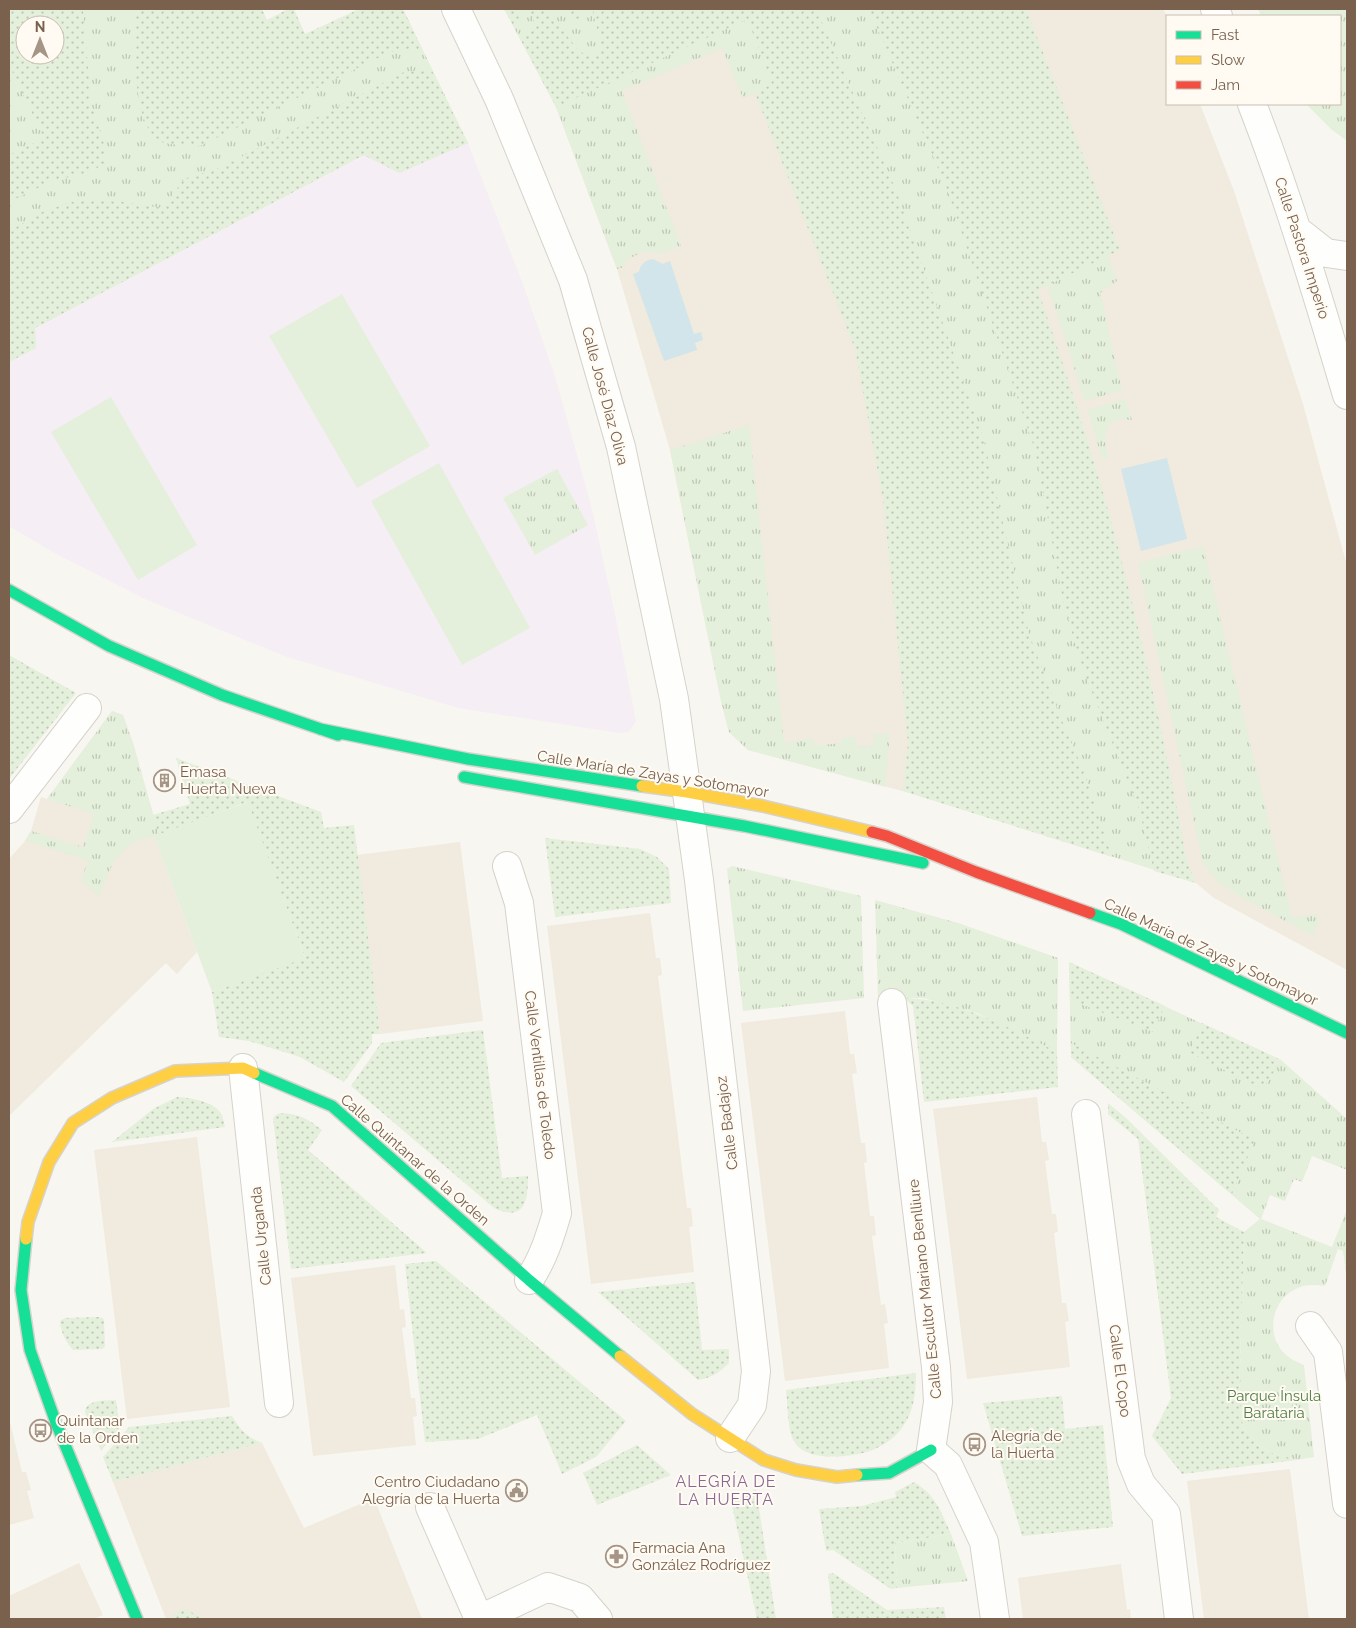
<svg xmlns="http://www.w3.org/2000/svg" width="1356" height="1628" font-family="Raleway,sans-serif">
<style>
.residential{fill:#f1eade}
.education{fill:#f6eef5}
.grass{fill:url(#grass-tufts);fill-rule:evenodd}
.garden{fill:url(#garden-dots);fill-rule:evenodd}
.pitch{fill:#e4f0db}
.water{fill:#d1e5ea}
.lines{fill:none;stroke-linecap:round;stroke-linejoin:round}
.street-casing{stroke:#d6d2cb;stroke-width:30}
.fast-casing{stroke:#d7d2cb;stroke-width:14}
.slow-casing{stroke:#d7d2cb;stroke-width:14}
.jam-casing{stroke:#d7d2cb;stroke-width:14}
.street{stroke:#fefefd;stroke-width:28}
.fast{stroke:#16e098;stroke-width:11}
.slow{stroke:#ffcf43;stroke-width:11}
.jam{stroke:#f24e42;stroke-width:11}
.labels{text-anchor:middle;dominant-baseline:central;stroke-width:4;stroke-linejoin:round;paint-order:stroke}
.street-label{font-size:15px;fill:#79614e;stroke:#fffbf3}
.poi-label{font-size:15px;fill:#79614e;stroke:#fffbf3;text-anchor:start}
.park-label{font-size:15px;fill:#527e46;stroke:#fffbf3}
.neighbourhood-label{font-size:16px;letter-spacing:1px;fill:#896693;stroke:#fffbf3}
</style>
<defs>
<pattern id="grass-tufts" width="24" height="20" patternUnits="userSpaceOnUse" patternTransform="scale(1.25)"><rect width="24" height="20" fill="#e4f0db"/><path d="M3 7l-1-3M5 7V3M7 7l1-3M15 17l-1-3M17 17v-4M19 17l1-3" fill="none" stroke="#bec6b4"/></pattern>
<pattern id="garden-dots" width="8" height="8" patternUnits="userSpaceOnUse" patternTransform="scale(1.25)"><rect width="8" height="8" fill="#e4f0db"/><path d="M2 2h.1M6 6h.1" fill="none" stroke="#bec6b4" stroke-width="1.8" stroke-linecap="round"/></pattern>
</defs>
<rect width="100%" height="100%" fill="#f8f6f0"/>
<path class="residential" d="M 926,9 L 1163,9 L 1167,16 L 1167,104 L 1200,104 L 1234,191 L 1303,404 L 1347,566 L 1347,970 L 1214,898 L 1196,883 L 1187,862 L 1157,709 L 1133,608 L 1108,510 L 1079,412 Z
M 748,18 L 867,346 L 914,743 L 910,793 L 748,750 L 729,732 L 721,701 L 670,450 L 617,269 L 556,107 Z
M 112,711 L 123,715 L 133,743 L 159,835 L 154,836 L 197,952 L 177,974 L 166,963 L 9,1116 L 9,859 L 25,841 L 31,831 L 41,797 L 47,799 Z
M 460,842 L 483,1021 L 380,1034 L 357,855 Z
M 650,913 L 656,958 L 660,958 L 662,975 L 658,976 L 687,1208 L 691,1208 L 693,1226 L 689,1227 L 694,1272 L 591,1284 L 547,926 Z
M 845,1011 L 850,1054 L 854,1054 L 857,1073 L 852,1074 L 861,1143 L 865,1143 L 867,1162 L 864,1163 L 870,1216 L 874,1216 L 876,1235 L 872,1236 L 881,1305 L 885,1304 L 888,1323 L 884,1324 L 889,1368 L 785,1381 L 741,1023 Z
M 1037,1097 L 1042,1142 L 1046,1142 L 1049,1160 L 1045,1161 L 1052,1214 L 1056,1214 L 1058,1232 L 1054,1233 L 1062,1303 L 1066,1303 L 1069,1321 L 1065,1322 L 1070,1367 L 967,1379 L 933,1109 Z
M 197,1137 L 230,1407 L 127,1419 L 94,1150 Z
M 395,1265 L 400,1310 L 404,1309 L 406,1327 L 402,1328 L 411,1398 L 415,1398 L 417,1416 L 413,1417 L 416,1445 L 313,1456 L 291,1278 Z
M 9,1418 L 22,1472 L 26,1472 L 31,1490 L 27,1491 L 34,1518 L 9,1525 Z
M 262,1443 L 304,1528 L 374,1498 L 422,1619 L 166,1619 L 113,1482 Z
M 1290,1469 L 1309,1619 L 1204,1619 L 1187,1481 Z
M 79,1563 L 103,1615 L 93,1619 L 9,1619 L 9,1596 Z
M 1121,1564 L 1127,1610 L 1130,1609 L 1131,1619 L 1023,1619 L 1018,1578 Z"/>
<path class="education" d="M 468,143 L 523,284 L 555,376 L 591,505 L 614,609 L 636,721 L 629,732 L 618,733 L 458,708 L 287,657 L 147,600 L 56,554 L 9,526 L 9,362 L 36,348 L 35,328 L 365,155 L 399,173 Z"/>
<path class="grass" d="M 9,9 L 166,9 L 209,99 L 403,9 L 468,143 L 399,173 L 364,155 L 35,328 L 36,348 L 9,362 ZM 25,25 L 55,25 L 55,55 L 25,55 Z
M 504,9 L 926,9 L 1079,412 L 1108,510 L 1133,608 L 1157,709 L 1187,862 L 1196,883 L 910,793 L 914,743 L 867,346 L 772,85 L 743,98 L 722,48 L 622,91 L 681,246 L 659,254 C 648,247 637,255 626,260 L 625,267 L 617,269 L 556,107 Z
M 1258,9 L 1347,9 L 1347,141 L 1331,129 L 1306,104 L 1340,104 L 1340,16 L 1261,16 Z
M 1108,255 L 1117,281 L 1100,293 L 1122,390 L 1085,401 L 1047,285 Z
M 1125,399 L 1132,420 C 1102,415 1103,436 1108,458 L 1102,459 L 1088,410 Z
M 749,425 L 784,743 L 813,738 L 814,746 L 842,743 L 842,738 L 855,737 L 857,747 L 874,745 L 873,735 L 890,733 L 885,787 L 748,750 L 729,732 L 721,701 L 670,450 Z
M 557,469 L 588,525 L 535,555 L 503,498 Z
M 1203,546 L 1292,918 L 1317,914 L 1318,922 L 1313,936 L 1241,897 L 1217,881 L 1203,864 L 1138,563 Z
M 112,711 L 123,715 L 133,743 L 159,835 L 131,843 L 113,863 L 99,896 L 81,880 L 88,860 L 25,841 L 31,831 L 83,847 L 94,814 L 47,799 Z
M 732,866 L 861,896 L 864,998 L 743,1011 L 727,869 Z
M 875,900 L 958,923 L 1058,958 L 1057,1052 L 977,1013 L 923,998 L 878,998 Z
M 1069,962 L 1281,1060 L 1347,1119 L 1347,1170 L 1312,1156 L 1302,1182 L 1294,1179 L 1285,1201 L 1270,1195 L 1261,1219 L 1332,1247 L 1347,1209 L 1347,1273 L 1346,1273 L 1343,1251 L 1338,1249 L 1325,1286 C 1316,1285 1306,1284 1298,1288 C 1272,1298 1265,1334 1284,1353 C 1290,1359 1297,1362 1304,1365 L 1314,1457 L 1297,1460 L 1272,1453 L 1258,1445 L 1243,1427 L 1239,1402 L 1244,1232 L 1260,1219 L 1071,1057 Z
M 951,1534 L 968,1581 L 897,1588 L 895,1543 Z"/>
<path class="garden" d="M 9,9 L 83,9 L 91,103 L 106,150 L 106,163 L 90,172 L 52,181 L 9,202 L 9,155 L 44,138 L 9,65 ZM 25,25 L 55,25 L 55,55 L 25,55 Z
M 135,9 L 262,9 L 267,20 L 288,9 L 294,9 L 305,34 L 359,9 L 403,9 L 422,49 L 390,52 L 200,146 C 190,145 166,146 158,140 C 130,118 136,42 135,9 Z
M 504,9 L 516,9 L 519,18 L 513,25 Z
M 530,9 L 546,9 L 579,51 L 590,57 L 600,52 L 601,44 L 592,9 L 652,9 L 655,11 L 662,12 L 664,9 L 816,9 L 896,190 L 983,437 L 1029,634 L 1063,723 L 1084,772 L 1112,857 L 903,791 L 908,743 L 883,499 L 855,349 L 755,93 L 772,84 L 748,19 L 556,107 L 519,37 L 536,28 Z
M 565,9 L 577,9 L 583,32 Z
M 869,9 L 1026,9 L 1120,250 L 1038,290 C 1063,363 1087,436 1108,510 C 1140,626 1165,743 1187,862 L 1196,883 L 1154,871 L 1139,809 L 1081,665 L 1063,600 L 1035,450 L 947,189 Z
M 431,69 L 468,143 L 399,173 L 364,155 L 35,328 L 36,348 L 9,362 L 9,231 L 44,211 L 82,199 L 123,202 L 163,208 L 184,179 L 222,167 L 404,72 Z
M 9,655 L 76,693 L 9,779 Z
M 176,758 L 321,812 L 324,828 L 354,825 L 380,1034 L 372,1034 L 372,1043 L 344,1082 L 300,1057 L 249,1041 L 219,1037 L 212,992 L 305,957 L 247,802 L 159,835 L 153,815 L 190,804 Z
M 545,838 L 640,849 L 657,857 L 669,869 L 671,903 L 555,917 Z
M 1069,962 L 1165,1006 L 1153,1032 L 1070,1000 Z
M 904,998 C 959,999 1009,1028 1057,1052 L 1058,1087 L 924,1102 L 913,1006 Z
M 1202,1023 L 1281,1060 L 1263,1089 L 1190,1053 Z
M 483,1030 L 502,1178 L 528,1176 C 528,1202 524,1222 494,1208 L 351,1086 L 381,1043 Z
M 1071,1043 L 1255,1140 L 1232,1194 L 1071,1057 Z
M 177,1097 C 191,1098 215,1101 222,1115 C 223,1118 224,1123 225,1127 L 112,1142 L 153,1109 Z
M 1108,1103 L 1126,1118 L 1219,1210 L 1216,1217 L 1244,1232 L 1239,1402 L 1243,1427 L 1258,1445 L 1272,1453 L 1297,1460 L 1182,1474 L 1152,1436 L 1171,1398 L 1138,1139 L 1108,1114 Z
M 281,1113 C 300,1114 308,1119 322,1130 L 308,1150 L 427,1253 L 291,1269 L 273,1118 L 276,1115 Z
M 436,1261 L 626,1421 L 596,1457 L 562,1474 L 537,1415 L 478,1439 L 425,1442 L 405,1264 Z
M 695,1282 L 702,1350 L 729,1349 L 729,1363 C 720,1372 712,1378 698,1380 L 598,1292 Z
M 98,1317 L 103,1318 L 104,1321 L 105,1347 L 102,1349 L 73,1350 C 66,1343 60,1330 60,1321 L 65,1318 Z
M 916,1373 C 916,1392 914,1412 902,1428 C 894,1439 880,1448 867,1452 C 848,1457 808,1462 795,1443 C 787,1431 788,1405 786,1390 Z
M 1062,1396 L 1065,1429 L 1103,1425 L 1113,1527 L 1022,1536 L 983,1403 Z
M 116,1400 L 120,1428 L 101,1451 L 85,1412 C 86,1399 106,1401 116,1400 Z
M 232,1416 C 240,1430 247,1437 262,1443 L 113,1482 L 103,1457 L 129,1427 Z
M 637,1445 L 671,1475 L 597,1505 L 583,1473 Z
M 914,1482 C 936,1495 941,1512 951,1534 L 895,1543 L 897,1588 L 891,1589 L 833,1550 L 826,1551 L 819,1509 L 862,1506 L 896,1497 L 895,1492 Z
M 756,1489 L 776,1619 L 757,1619 L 731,1501 Z
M 833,1573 L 887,1610 L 944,1607 L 946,1619 L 833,1619 L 828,1574 Z
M 186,1609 L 203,1619 L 173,1619 L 171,1615 Z"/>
<path class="pitch" d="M 342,294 L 430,446 L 357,488 L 269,336 Z
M 111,397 L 197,545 L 138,580 L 51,432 Z
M 439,463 L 530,628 L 462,665 L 371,501 Z
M 248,802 L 305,958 L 212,992 L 154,836 Z"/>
<path class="water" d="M 653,259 L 663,264 L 670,261 L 694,334 L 701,332 L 703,340 L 695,343 L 697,350 L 664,361 L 633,274 L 639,272 C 640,264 646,260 653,259 Z
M 1167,458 L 1187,539 L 1141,551 L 1121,469 Z"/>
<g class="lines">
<defs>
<path id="street" d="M 456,9 L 499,99 L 573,280 L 621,447 L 674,699 L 699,880 L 756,1371 L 752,1405 L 730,1438
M 1215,9 L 1218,16
M 1252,104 C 1289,199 1318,297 1347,395
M 1298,231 L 1326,253 L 1347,256
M 9,809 L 87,708
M 507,866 L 519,903 L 557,1213 C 550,1237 543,1259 529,1280
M 892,1003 L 936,1367 L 938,1402 L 931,1450 L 948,1465 L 984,1542 L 995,1619
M 243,1068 L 279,1403
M 1086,1114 L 1131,1459 L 1141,1484 L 1166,1514 L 1179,1619
M 1310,1326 L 1328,1352 L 1347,1504
M 430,1507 L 479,1619
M 480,1619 L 548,1587 L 580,1598 L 598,1619"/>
<path id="fast" d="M 9,590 L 109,646 L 222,695 L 338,735
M 320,729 L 468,759 L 642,786
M 464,777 L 744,826 L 923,863
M 1090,913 L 1121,924 L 1347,1033
M 254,1073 L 332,1106 L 529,1280 L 620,1356
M 26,1239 L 21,1290 L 30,1350 L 56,1423 L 137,1619
M 857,1475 L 889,1473 L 931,1450"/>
<path id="slow" d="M 642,786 L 687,792 L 763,806 L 872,832
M 26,1239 L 28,1222 L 49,1162 L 73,1123 L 112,1098 L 175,1071 L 243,1068 L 254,1073
M 620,1356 L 692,1414 L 764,1460 L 796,1470 L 837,1477 L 857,1475"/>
<path id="jam" d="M 872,832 L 887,836 L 976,872 L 1090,913"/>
</defs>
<use href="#street" class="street-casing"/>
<use href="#fast" class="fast-casing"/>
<use href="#slow" class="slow-casing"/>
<use href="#jam" class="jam-casing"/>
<use href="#street" class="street"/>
<use href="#fast" class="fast"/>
<use href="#slow" class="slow"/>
<use href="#jam" class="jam"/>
</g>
<defs>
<symbol id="building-ring" viewBox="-11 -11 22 22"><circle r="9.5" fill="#fffbf3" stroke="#a59587" stroke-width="1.5"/><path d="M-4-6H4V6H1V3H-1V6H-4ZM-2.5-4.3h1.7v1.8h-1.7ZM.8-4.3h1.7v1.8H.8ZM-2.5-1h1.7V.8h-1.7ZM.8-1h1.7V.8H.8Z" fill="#a59587"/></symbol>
<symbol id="bus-ring" viewBox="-11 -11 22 22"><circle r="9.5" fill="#fffbf3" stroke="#a59587" stroke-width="1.5"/><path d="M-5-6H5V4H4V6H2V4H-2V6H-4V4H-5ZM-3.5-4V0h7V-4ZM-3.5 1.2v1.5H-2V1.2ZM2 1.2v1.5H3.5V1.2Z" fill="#a59587"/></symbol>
<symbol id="civic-ring" viewBox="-11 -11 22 22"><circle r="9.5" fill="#fffbf3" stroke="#a59587" stroke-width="1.5"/><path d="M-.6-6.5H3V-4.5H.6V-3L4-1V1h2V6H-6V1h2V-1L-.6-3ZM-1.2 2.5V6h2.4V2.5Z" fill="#a59587"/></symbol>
<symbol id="pharmacy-ring" viewBox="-11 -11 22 22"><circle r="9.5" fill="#fffbf3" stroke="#a59587" stroke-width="1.5"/><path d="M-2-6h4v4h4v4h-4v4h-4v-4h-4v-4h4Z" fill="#a59587"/></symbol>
</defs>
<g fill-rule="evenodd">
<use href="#building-ring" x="152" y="768" width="25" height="25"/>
<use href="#bus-ring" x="28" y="1418" width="25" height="25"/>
<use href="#bus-ring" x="962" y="1432" width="25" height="25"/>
<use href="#civic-ring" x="504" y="1478" width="25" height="25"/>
<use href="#pharmacy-ring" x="604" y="1544" width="25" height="25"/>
</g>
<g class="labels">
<g class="street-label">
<text transform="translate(1302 248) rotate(72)">Calle Pastora Imperio</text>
<text transform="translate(605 396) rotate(75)">Calle José Díaz Oliva</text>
<text transform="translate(653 774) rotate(9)">Calle María de Zayas y Sotomayor</text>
<text transform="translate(1211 952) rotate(25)">Calle María de Zayas y Sotomayor</text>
<text transform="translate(540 1075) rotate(83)">Calle Ventillas de Toledo</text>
<text transform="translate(727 1123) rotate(-97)">Calle Badajoz</text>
<text transform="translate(415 1160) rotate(41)">Calle Quintanar de la Orden</text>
<text transform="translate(261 1236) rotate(-96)">Calle Urganda</text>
<text transform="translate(925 1289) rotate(-96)">Calle Escultor Mariano Benlliure</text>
<text transform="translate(1120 1371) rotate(83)">Calle El Copo</text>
</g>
<g class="poi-label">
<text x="180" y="772">Emasa<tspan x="180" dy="17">Huerta Nueva</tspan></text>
<text x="57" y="1421">Quintanar<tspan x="57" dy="17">de la Orden</tspan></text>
<text x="991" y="1436">Alegría de<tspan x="991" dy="17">la Huerta</tspan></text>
<text x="500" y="1482" text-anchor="end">Centro Ciudadano<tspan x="500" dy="17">Alegría de la Huerta</tspan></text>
<text x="632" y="1548">Farmacia Ana<tspan x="632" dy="17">González Rodríguez</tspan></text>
</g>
<g class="park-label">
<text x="1274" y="1396">Parque Ínsula<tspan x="1274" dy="17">Barataria</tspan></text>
</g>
<g class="neighbourhood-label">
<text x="726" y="1481">ALEGRÍA DE<tspan x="726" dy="18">LA HUERTA</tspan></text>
</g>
</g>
<rect width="1356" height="1628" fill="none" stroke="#79614e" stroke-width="20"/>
<rect x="1166" y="15" width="175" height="90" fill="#fffbf3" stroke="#c9bdb1"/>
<rect x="1176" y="31" width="25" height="8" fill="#16e098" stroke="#c9bdb1"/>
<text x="1211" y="40" font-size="15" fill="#79614e">Fast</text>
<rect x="1176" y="56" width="25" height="8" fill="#ffcf43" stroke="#c9bdb1"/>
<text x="1211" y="65" font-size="15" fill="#79614e">Slow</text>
<rect x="1176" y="81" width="25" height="8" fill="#f24e42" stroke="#c9bdb1"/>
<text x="1211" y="90" font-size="15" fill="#79614e">Jam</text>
<g transform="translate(40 40)"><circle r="24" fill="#fffbf3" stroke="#c9bdb1"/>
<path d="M0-4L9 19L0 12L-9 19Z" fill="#a59587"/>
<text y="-8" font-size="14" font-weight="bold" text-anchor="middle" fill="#79614e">N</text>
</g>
</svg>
